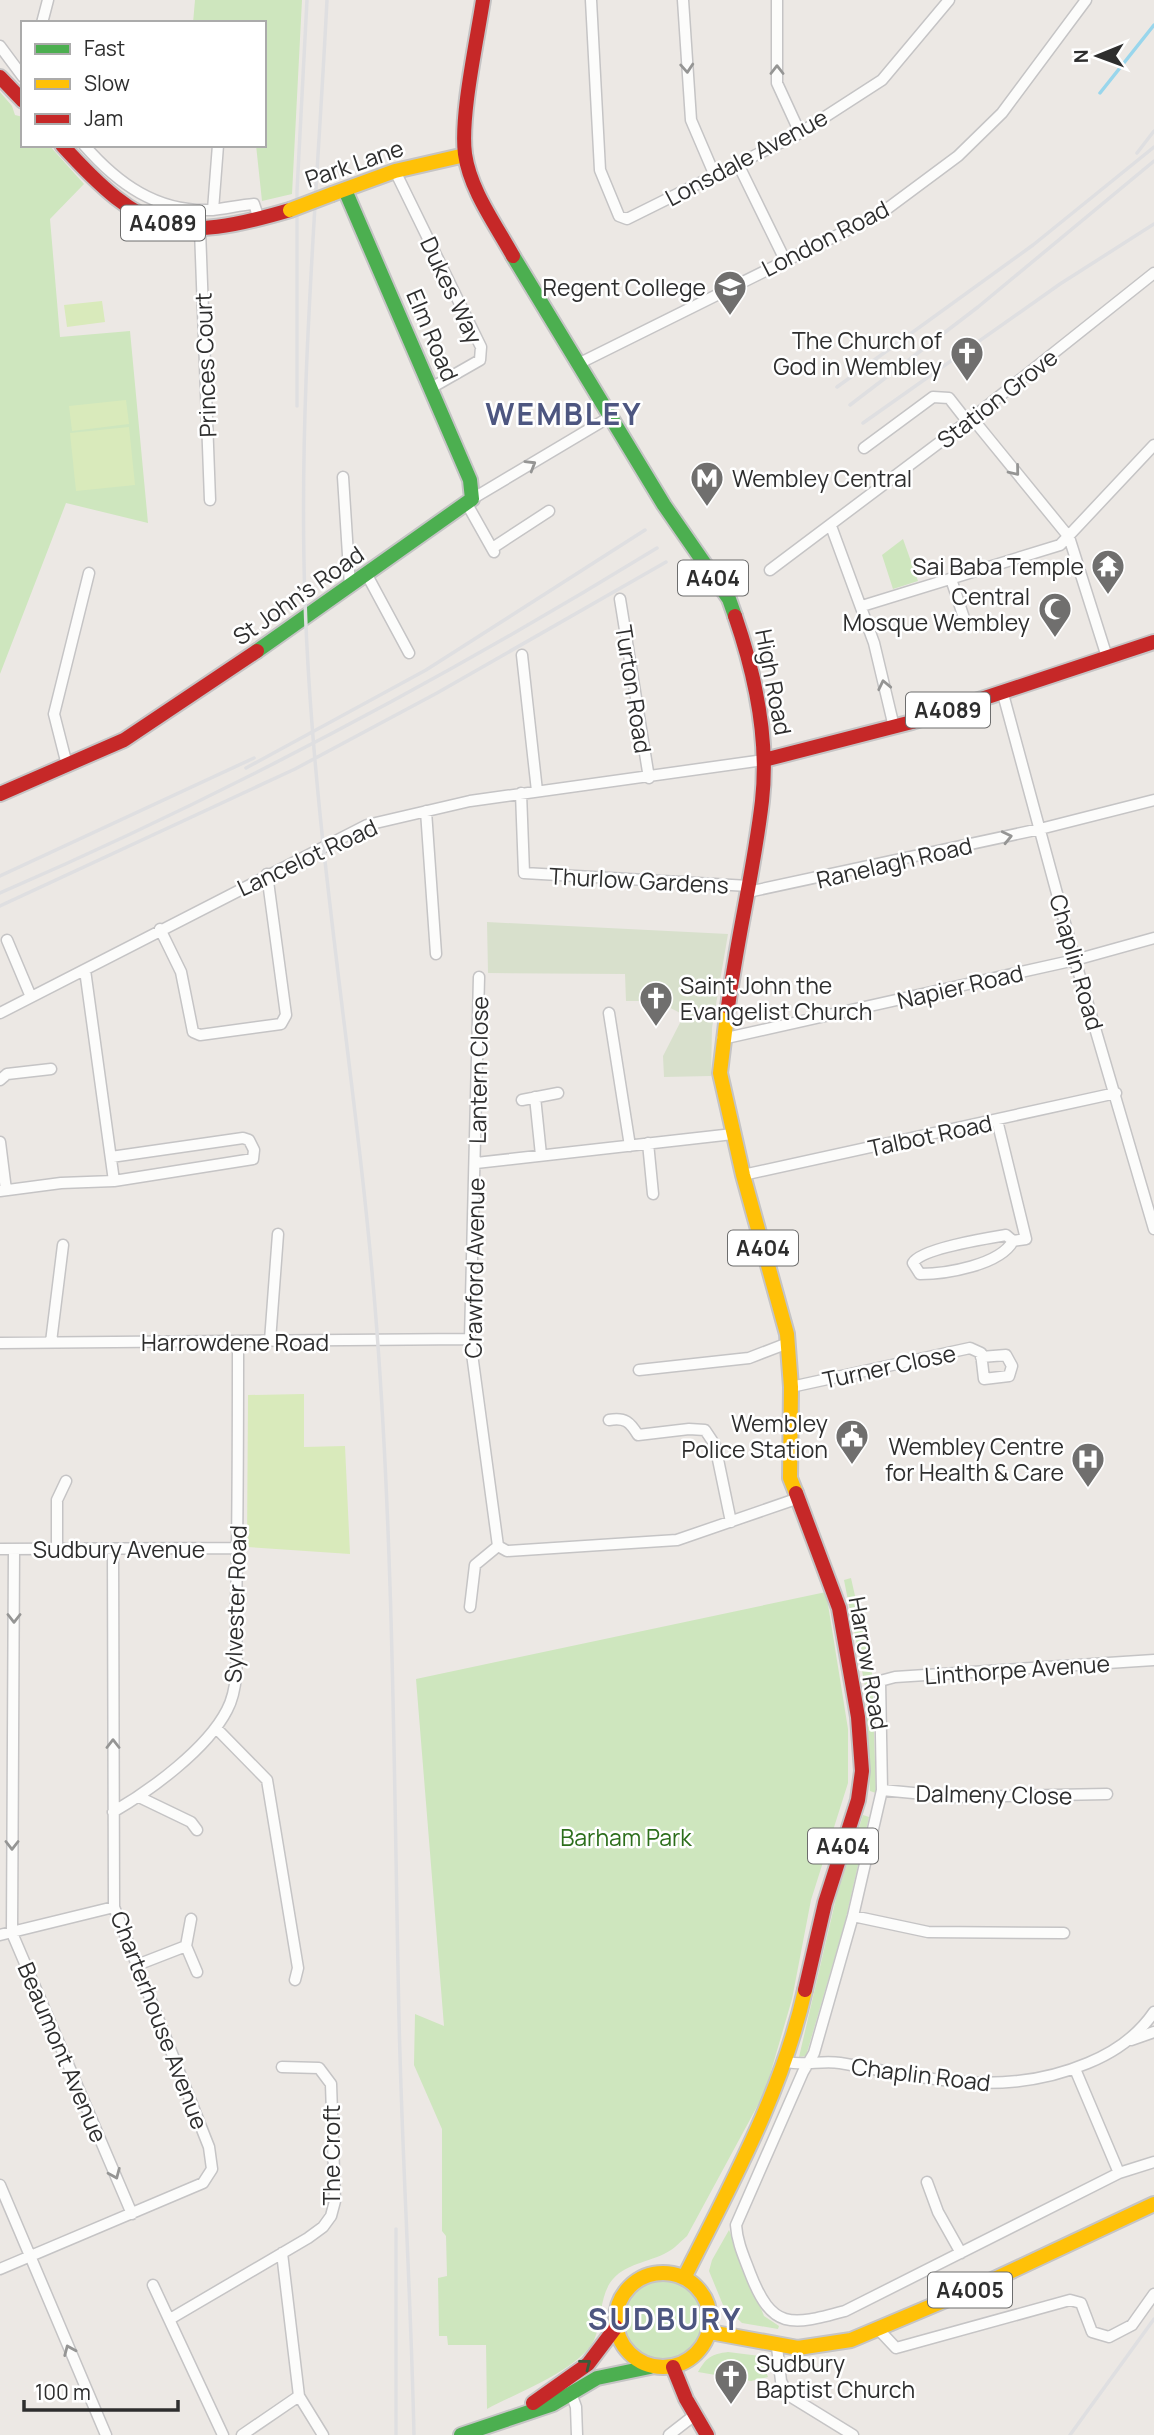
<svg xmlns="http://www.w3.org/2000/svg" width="1154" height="2435" font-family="Manrope,sans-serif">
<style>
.green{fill:#cee6be}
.cemetery{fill:#d8e0cc}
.pitch{fill:#d9eabb}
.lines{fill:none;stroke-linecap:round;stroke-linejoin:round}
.stream{stroke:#99d6ec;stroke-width:3.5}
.street-casing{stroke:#c5c4c5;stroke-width:13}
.fast-casing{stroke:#c5c4c5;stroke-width:18}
.slow-casing{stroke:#c5c4c5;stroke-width:18}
.jam-casing{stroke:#c5c4c5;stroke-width:18}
.street{stroke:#fcfcfb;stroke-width:10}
.fast{stroke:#4caf50;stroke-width:14}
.slow{stroke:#ffc107;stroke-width:14}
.jam{stroke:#c62828;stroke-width:14}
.rail{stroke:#dfdfe1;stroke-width:3.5}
.slow-bridge-casing{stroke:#c6c5c4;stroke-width:18;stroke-linecap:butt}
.slow-bridge{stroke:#ffc107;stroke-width:14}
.oneway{stroke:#959594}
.oneway2{stroke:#385b3a}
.labels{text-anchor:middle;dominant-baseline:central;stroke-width:5;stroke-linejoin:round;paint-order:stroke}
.shield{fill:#fff;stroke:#6d6d6d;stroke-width:2}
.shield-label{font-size:21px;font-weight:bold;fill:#2e2e2e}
.street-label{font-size:23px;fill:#2e2e2e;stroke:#fff}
.poi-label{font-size:23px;fill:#2e2e2e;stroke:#fff;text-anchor:end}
.park-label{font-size:23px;fill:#2c6e1b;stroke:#fff}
.district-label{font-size:30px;font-weight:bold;letter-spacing:2px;fill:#4d5680;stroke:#fff}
</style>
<rect width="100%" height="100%" fill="#ece8e4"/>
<path class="green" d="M 195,0 L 302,0 L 292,194 L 262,201 L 256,145 L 264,145 L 264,23 L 193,23 Z
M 0,92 L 12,106 L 15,115 L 23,117 L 23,145 L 49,145 L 84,184 L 50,219 L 60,337 L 130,331 L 148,523 L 66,503 L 0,674 Z
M 903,539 L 918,581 L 893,589 L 882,555 Z
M 851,1578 L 872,1672 L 876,1793 L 870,1791 L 865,1686 L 844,1580 Z
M 826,1592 L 848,1729 L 848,1783 L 811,1900 L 792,1999 L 765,2092 L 687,2236 C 681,2241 676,2247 671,2250 C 653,2262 628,2262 613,2279 C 600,2294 602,2317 596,2335 C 587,2367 516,2393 487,2409 L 486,2345 L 448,2345 L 447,2336 L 439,2336 L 438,2278 L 447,2276 L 446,2236 L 442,2231 L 442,2129 L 414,2065 L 415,2014 L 444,2026 L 416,1679 Z
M 863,1815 L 869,1817 L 845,1922 L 806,2056 L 799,2057 L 837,1894 Z
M 729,2230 L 764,2316 L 779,2326 L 778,2329 L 742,2323 L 723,2305 L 709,2271 L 712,2260 Z
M623 2319a40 40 0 1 1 80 0a40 40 0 1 1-80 0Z
M 728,2352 L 760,2356 L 768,2377 L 751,2381 L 698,2372 C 706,2358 711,2354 728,2352 Z"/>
<path class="cemetery" d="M 487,922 L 728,934 L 712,1028 L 711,1076 L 664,1077 L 663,1056 L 684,1015 L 657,1001 L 626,1001 L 625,974 L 488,973 Z"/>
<path class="pitch" d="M 102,301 L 105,322 L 67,327 L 64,305 Z
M 126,400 L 129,424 L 72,431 L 69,406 Z
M 129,427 L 135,485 L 76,491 L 70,433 Z
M 304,1394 L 304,1447 L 345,1446 L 350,1554 L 247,1547 L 248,1395 Z"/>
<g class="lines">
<path class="stream" d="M 1100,93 L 1154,25"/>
<defs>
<path id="street" d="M 591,0 L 600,170 L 619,216 L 627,219 L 800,133 L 882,80 L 949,0
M 683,0 L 691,120 L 715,176
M 777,0 L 777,83 L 800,133
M 42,23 L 48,0
M 0,46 L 23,77
M 84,145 C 118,184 157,212 210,210 C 225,209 239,205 254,204 L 259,219
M 738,164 L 785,260
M 395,171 L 481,347 L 480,360 L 431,388
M 213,210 L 218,145
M 200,230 L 210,500
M 580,363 L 880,214 L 958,156 L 1002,113 L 1086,0
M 972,418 L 1069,537 L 1107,657
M 864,448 L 933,397 L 949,398 L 967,421
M 343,477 L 350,586
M 472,499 L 613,415
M 467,504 L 494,552
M 831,526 L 874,643 L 894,727
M 494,547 L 549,511
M 770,570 L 972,418 L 1154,273
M 367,575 L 409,653
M 951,579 L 966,624
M 620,599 L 649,778
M 862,606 L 1060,545 L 1154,445
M 522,655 L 537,791
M 1003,694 L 1075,960 L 1154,1229
M 67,765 L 54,714 L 89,573
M 521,793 L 524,873 L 749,886
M 426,811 L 436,954
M 748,892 L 1040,829 L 1154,800
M 160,929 L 181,972 L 193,1032 L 200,1035 L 281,1024 L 286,1015 L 267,874
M 7,940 L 31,997
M 85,970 L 114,1181
M 479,977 L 470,1339 L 498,1546
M 0,1013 L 367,825 L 470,801 L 764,760
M 609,1013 L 630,1146
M 722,1039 L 1075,960 L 1154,938
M 0,1080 L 7,1074 L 51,1069
M 535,1097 L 541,1155
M 522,1100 L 558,1093
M 997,1120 L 1026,1239 L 1013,1241 L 1006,1235 C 988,1238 920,1249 913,1263 L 920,1274 C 946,1274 1000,1265 1013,1241
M 0,1142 L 6,1190
M 648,1143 L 653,1194
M 476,1163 L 733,1134
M 743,1175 L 1116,1093
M 0,1191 L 61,1183 L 114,1181 L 253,1159 L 254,1150 L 249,1140 L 243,1138 L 111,1157
M 270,1341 L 278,1234
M 51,1342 L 63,1245
M 0,1343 L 470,1339
M 639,1370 L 749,1358 L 788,1343
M 791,1387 L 970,1348 L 981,1353 L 984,1379 L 1009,1376 L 1012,1366 L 1006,1355 L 981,1357
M 609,1420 C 625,1417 630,1422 638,1435 L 689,1429 L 705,1430 L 715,1445 L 731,1522
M 498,1546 L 507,1551 L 677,1540 L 796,1499
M 0,1549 L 237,1548
M 14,1549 L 12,1933 L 132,2214
M 57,1549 L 57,1500 L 66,1481
M 470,1607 L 475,1565 L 498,1546
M 1154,1660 L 895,1677 L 880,1681 L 882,1790 L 853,1916 L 814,2053 L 803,2072 L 736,2225 C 737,2242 744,2257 750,2273 C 772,2330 790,2326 845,2311 L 1119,2173 L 1154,2162
M 216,1728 L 267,1780 L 298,1968 L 295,1980
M 882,1790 L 955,1797 L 1107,1794
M 139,1797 L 191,1822 L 197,1830
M 113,1812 C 151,1790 207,1749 227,1710 C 242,1682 235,1640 236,1610 C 238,1520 238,1431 238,1342
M 853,1916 L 928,1932 L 1064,1933
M 191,1919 L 186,1946 L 197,1972
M 0,1935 L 114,1907
M 137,1965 L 186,1946
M 1131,2040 L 1154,2032
M 787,2062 C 805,2066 822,2060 840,2063 C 927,2078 1003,2099 1088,2063 C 1115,2052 1137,2037 1154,2012
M 1075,2069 L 1119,2173
M 927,2182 L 938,2212 L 961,2253
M 0,2185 L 106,2435
M 282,2253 L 299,2396 L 323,2435
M 0,2269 L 203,2183 L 212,2169 L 209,2147 L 114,1907 L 113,1549
M 153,2285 L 223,2435
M 170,2319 L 308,2238 L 323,2227 L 331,2216 L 335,2201 L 331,2084 L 319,2068 L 282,2067
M 880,2331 L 896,2348 L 1070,2300 L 1081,2303 L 1092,2332 L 1109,2337 L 1132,2325 L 1154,2294
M 777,2347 L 781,2381 L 788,2395 L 853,2435
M 571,2393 L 576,2407 L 577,2435
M 242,2435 L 299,2396
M 669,2435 L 696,2414"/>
<path id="fast" d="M 513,256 L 664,505 L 729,599 L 735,616
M 257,651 L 472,499 L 470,480 L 345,190
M 461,2435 L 553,2404 L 597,2378 L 650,2367"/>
<path id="slow" d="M 332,194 L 395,171 L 465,155
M 728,1007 L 720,1073 L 743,1175 L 787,1334 L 791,1387 L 790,1478 L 796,1493
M616 2320a47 47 0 1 1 94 0a47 47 0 1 1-94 0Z
M 684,2278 C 731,2184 782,2093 805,1990
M 710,2332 L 798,2348 L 851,2340 L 986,2283 L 1154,2204"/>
<path id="jam" d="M 483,0 C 477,40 460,117 465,154 C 470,190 496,225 513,256
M 0,77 L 23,101
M 62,145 C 143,234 175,244 290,210
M 764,760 L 912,722 L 1154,642
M 0,794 L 124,740 L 257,651
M 728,1007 C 737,938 754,870 762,801 C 769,739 755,674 735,616
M 796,1493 L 839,1608 L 858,1717 L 862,1771 L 858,1800 L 825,1903 L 805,1990
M 673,2367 L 686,2399 L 707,2435
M 533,2403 L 588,2364 L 616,2327"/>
</defs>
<use href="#street" class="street-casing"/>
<use href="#fast" class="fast-casing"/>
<use href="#slow" class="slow-casing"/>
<use href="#jam" class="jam-casing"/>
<use href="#street" class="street"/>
<use href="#fast" class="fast"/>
<use href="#slow" class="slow"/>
<use href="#jam" class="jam"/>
<path class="rail" d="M 327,0 C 317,199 298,400 305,600 C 313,846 359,1088 377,1332 C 394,1560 394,1790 399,2018 C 402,2157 411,2296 414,2435
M 1137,153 L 1154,131
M 837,387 L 1033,245 L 1154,147
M 850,405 L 978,307 L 1154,161
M 297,406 L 297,191 L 307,0
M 863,423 L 1060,284 L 1154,224
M 246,768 L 426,670 L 645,530
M 0,876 L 254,758
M 0,893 C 228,794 445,678 657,548
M 0,906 L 295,769 L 437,693 L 666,562
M 396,2435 L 396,2229
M 1070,2435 L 1154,2319"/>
<defs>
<path id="slow-bridge" d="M 290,210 L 332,194"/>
</defs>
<use href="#slow-bridge" class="slow-bridge-casing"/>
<use href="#slow-bridge" class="slow-bridge"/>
</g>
<defs><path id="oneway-chevron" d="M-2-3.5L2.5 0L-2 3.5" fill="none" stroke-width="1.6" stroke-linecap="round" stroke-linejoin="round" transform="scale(1.75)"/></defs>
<g class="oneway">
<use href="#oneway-chevron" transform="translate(687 68) rotate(86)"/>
<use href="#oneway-chevron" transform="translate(777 70) rotate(-90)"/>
<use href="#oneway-chevron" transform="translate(531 465) rotate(-31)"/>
<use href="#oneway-chevron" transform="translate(1015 471) rotate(51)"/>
<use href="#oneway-chevron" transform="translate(884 685) rotate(-102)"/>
<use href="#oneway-chevron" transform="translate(1007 837) rotate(-13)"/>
<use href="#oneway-chevron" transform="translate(14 1618) rotate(90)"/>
<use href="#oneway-chevron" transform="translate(113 1744) rotate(-90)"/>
<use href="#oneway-chevron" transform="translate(12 1845) rotate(90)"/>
<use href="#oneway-chevron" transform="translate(115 2174) rotate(67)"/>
<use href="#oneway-chevron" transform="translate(69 2350) rotate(-113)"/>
</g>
<use class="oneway2" href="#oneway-chevron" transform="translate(586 2364) rotate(-38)"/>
<defs>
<symbol id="university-pin" viewBox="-11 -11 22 30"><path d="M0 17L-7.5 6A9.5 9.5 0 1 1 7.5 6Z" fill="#706f6e" stroke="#fff"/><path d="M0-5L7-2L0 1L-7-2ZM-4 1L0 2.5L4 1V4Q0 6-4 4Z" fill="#fff"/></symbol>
<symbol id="church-pin" viewBox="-11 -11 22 30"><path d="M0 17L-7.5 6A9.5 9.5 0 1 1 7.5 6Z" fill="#706f6e" stroke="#fff"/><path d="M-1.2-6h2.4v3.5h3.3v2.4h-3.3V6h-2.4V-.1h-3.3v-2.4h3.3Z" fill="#fff"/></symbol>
<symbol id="metro-pin" viewBox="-11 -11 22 30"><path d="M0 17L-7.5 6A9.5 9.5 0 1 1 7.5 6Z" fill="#706f6e" stroke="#fff"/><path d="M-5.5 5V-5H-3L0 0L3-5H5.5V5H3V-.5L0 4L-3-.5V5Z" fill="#fff"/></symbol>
<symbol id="temple-pin" viewBox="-11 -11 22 30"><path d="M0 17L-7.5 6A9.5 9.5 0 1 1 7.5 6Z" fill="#706f6e" stroke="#fff"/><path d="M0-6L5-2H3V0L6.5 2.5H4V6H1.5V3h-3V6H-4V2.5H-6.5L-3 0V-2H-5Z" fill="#fff"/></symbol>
<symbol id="mosque-pin" viewBox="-11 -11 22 30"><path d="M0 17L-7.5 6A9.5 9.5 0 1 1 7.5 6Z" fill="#706f6e" stroke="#fff"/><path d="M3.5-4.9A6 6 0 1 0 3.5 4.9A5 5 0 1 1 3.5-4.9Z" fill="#fff"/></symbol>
<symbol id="civic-pin" viewBox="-11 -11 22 30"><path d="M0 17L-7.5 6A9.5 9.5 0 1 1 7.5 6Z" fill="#706f6e" stroke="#fff"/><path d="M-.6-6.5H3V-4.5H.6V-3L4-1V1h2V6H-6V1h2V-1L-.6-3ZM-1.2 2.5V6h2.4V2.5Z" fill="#fff"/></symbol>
<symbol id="hospital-pin" viewBox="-11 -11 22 30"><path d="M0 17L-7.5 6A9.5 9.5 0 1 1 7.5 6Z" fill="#706f6e" stroke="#fff"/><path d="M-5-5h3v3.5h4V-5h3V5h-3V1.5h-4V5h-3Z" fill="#fff"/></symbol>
</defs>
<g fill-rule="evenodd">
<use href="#university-pin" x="711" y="268" width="38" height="52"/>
<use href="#church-pin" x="948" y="334" width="38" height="52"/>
<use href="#metro-pin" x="688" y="459" width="38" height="52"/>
<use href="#temple-pin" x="1089" y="547" width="38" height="52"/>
<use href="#mosque-pin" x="1036" y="590" width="38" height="52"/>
<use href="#church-pin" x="637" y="979" width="38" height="52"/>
<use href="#civic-pin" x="833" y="1417" width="38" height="52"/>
<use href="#hospital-pin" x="1069" y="1440" width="38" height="52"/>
<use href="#church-pin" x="712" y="2357" width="38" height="52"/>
</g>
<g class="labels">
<g class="shield">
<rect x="121" y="205.5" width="84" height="35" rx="5"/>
<rect x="678" y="560.5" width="70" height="35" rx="5"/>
<rect x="906" y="692.5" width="84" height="35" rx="5"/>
<rect x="728" y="1230.5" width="70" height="35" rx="5"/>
<rect x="808" y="1828.5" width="70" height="35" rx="5"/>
<rect x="928" y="2272.5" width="84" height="35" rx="5"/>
</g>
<g class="shield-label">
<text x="163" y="223">A4089</text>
<text x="713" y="578">A404</text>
<text x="948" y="710">A4089</text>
<text x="763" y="1248">A404</text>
<text x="843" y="1846">A404</text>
<text x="970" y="2290">A4005</text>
</g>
<g class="street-label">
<text transform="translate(746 157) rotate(-28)">Lonsdale Avenue</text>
<text transform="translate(354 163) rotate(-19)">Park Lane</text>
<text transform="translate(825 238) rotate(-27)">London Road</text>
<text transform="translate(452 290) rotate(65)">Dukes Way</text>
<text transform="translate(433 335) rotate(67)">Elm Road</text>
<text transform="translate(205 365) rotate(-92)">Princes Court</text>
<text transform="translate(997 398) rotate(-38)">Station Grove</text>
<text transform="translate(298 595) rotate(-35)">St John's Road</text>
<text transform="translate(774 682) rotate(79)">High Road</text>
<text transform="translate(634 689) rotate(81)">Turton Road</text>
<text transform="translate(307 857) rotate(-25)">Lancelot Road</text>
<text transform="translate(894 862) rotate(-13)">Ranelagh Road</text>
<text transform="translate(639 880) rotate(3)">Thurlow Gardens</text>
<text transform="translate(1077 962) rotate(74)">Chaplin Road</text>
<text transform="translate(960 986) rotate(-13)">Napier Road</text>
<text transform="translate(478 1070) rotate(-89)">Lantern Close</text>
<text transform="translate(930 1135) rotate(-12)">Talbot Road</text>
<text transform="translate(474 1268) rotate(-89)">Crawford Avenue</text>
<text x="235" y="1342">Harrowdene Road</text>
<text transform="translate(889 1366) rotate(-12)">Turner Close</text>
<text x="119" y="1549">Sudbury Avenue</text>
<text transform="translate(235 1604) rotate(-88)">Sylvester Road</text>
<text transform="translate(869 1663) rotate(80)">Harrow Road</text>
<text transform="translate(1017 1669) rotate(-4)">Linthorpe Avenue</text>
<text transform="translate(994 1794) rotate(1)">Dalmeny Close</text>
<text transform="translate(160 2020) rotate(69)">Charterhouse Avenue</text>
<text transform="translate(63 2052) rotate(67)">Beaumont Avenue</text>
<text transform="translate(921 2074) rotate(7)">Chaplin Road</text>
<text transform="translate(331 2155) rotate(-90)">The Croft</text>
</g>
<g class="poi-label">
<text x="706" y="287">Regent College</text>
<text x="942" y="340">The Church of<tspan x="942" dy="26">God in Wembley</tspan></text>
<text x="732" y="478" text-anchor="start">Wembley Central</text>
<text x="1084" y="566">Sai Baba Temple</text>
<text x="1030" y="596">Central<tspan x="1030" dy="26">Mosque Wembley</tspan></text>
<text x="680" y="985" text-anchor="start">Saint John the<tspan x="680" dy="26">Evangelist Church</tspan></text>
<text x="828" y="1423">Wembley<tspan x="828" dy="26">Police Station</tspan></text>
<text x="1064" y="1446">Wembley Centre<tspan x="1064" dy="26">for Health &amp; Care</tspan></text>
<text x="756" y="2363" text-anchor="start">Sudbury<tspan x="756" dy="26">Baptist Church</tspan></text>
</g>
<g class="park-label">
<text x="626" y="1837">Barham Park</text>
</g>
<g class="district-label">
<text x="564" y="413">WEMBLEY</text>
<text x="665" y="2318">SUDBURY</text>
</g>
</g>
<rect x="21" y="21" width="245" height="126" fill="#ffffff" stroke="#ababab" stroke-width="2"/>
<rect x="35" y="44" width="35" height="10" fill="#4caf50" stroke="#ababab" stroke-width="2"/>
<text x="84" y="56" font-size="21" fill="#2e2e2e">Fast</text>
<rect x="35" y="79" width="35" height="10" fill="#ffc107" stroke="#ababab" stroke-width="2"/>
<text x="84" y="91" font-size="21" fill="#2e2e2e">Slow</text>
<rect x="35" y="114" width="35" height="10" fill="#c62828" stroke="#ababab" stroke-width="2"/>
<text x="84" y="126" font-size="21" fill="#2e2e2e">Jam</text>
<g transform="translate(1098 56) rotate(269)" stroke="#ffffff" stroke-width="5" paint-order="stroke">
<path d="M0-5L12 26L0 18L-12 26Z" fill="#2e2e2e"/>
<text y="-10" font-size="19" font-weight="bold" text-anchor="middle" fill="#2e2e2e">N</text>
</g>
<path d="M24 2400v10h154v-10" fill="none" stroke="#2e2e2e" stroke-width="3.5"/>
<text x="35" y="2400" font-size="21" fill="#2e2e2e" stroke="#ffffff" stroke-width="5" paint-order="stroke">100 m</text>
</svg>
